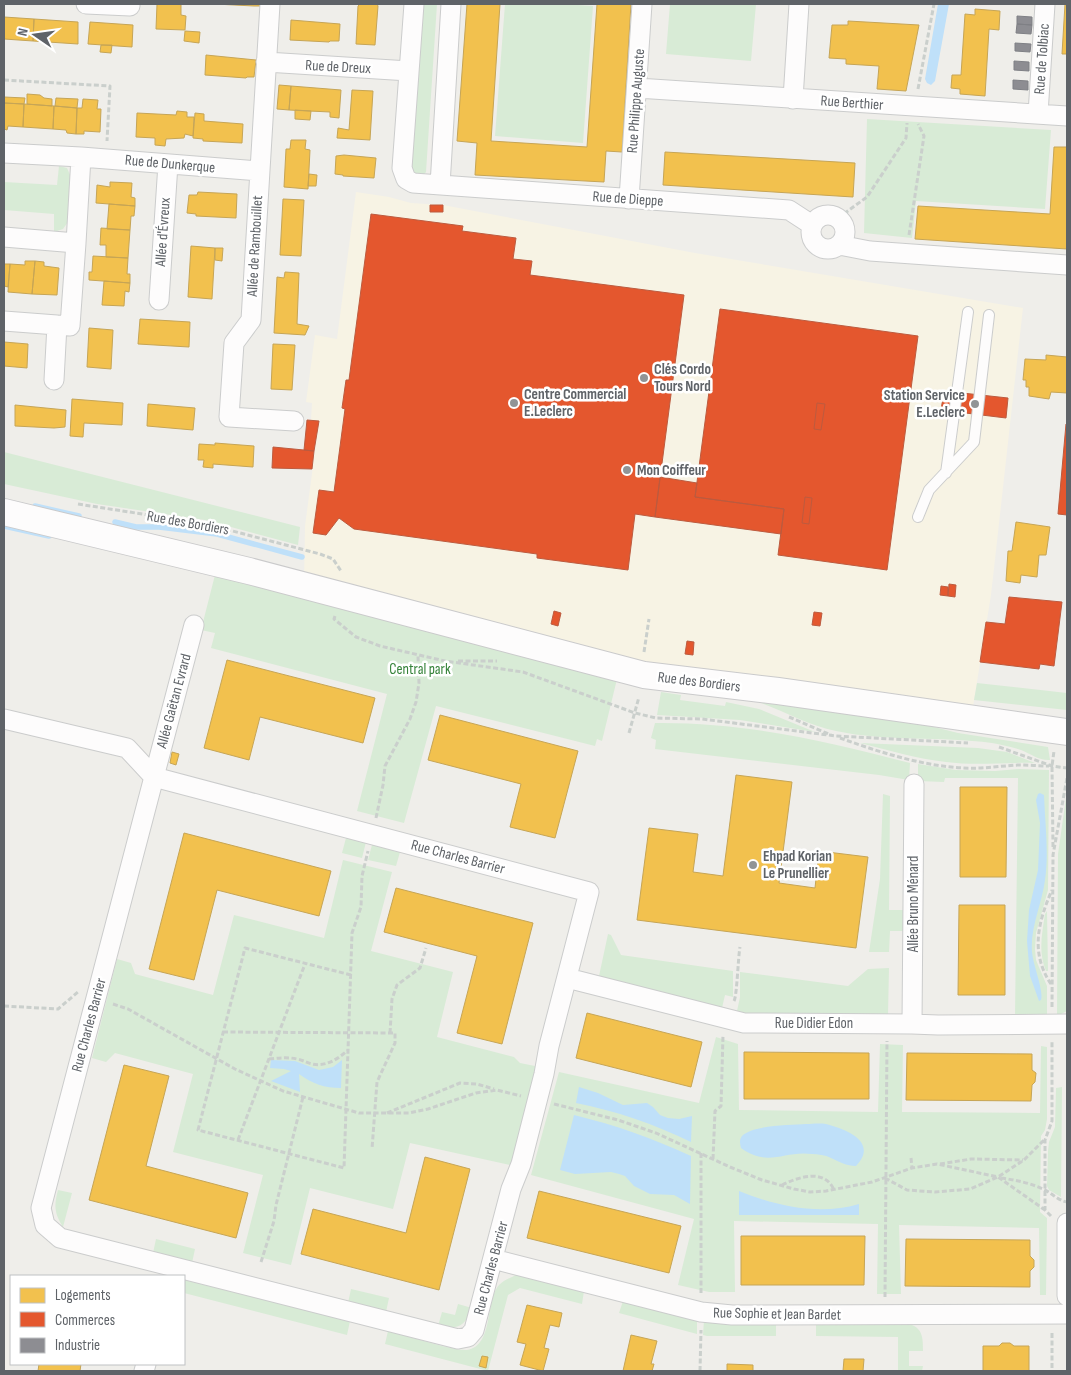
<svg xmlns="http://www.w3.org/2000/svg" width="1071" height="1375" font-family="'Sofia Sans Condensed',sans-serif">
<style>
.commercial{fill:#f7f3e4}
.green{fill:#d8ebd6}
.water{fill:#bfe0f9}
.homes{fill:#f2c14e;stroke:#c6a556}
.shops{fill:#e4572e;stroke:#bc5b3f}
.industry{fill:#8d8d92;stroke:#7f8085}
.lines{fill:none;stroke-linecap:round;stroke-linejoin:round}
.stream{stroke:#bfe0f9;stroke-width:5.5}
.lane-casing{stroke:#cbcccc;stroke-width:12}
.street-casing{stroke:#cbcccc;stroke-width:21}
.secondary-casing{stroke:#cacacb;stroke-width:28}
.path{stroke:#cacfcc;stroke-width:3;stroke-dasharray:5 2.5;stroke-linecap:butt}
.lane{stroke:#fdfcfc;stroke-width:10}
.street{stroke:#fdfcfc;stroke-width:19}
.secondary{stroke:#fdfcfc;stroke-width:26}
.poi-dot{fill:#919496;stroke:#fff;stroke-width:2}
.labels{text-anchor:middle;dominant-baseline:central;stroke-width:5;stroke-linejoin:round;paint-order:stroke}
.street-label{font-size:15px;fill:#5f6368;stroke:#fff}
.poi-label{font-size:15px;font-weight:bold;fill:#5f6368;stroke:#fff;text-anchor:start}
.park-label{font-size:15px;fill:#348238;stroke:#fff}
</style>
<rect width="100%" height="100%" fill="#efeeea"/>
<path class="commercial" d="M 356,192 L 389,197 L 411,203 L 443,205 L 695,253 L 1023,308 L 991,595 L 971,719 L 667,679 L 304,585 L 305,526 L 319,421 L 311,420 L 312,403 L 306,402 L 315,335 L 337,339 Z"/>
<path class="green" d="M 422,4 L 437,4 L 426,172 L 422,177 L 415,177 L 411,171 Z
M 505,4 L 563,4 L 593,6 L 583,143 L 495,136 Z
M 670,4 L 756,4 L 751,61 L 666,54 Z
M 867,119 L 1051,130 L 1045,209 L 916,201 L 912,238 L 864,233 Z
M 59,166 L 67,168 L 71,177 L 68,222 L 63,229 L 54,232 L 54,214 L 4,210 L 4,182 L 57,185 Z
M 4,452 L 300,527 L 298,545 L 205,520 L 97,504 L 4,484 Z
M 216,571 L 617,679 L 602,741 L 597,739 L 595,746 L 436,706 L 404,823 L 357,811 L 387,694 L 211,648 L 215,633 L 201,630 Z
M 977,683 L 1067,693 L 1067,710 L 974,700 Z
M 661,692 L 681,695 L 680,700 L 725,706 L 726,702 L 759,709 L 815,732 L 740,720 L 657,715 Z
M 750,699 L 894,717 L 958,733 L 1048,747 L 1050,760 C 1040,761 1031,754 1021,750 C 1012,747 1002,745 992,743 C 940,736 887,742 836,731 C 806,725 779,708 750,699 Z
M 655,723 C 745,722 824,741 910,763 L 909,780 L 879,775 L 655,749 L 656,740 L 651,738 Z
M 860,743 L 978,748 L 1007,752 L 1035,763 C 1006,762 976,766 946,762 C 917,759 888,750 860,743 Z
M 918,764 L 956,770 L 995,771 L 1019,769 L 1049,770 L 1048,890 L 1036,933 L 1035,949 L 1036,960 L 1047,986 L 1047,1016 L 1015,1016 L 1018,778 L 945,778 L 944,782 L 918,781 Z
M 1067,791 L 1067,1011 L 1057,1016 L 1058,854 Z
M 883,794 L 890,796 L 889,910 L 904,910 L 904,931 L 890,931 L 889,952 L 869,952 L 880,879 Z
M 359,837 L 367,838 L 362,858 L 342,853 L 346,838 L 352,839 Z
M 373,841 L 387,844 L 393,851 L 400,852 L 396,866 L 368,860 Z
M 343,860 L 392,872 L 371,951 L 453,972 L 437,1037 L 514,1057 L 520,1063 L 535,1066 L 537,1073 L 514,1161 L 510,1165 L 410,1143 L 393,1209 L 310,1188 L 291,1265 L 243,1253 L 263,1175 L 173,1152 L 193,1074 L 115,1053 L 106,1062 L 92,1058 L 117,959 L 131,963 L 135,974 L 213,995 L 234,915 L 324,938 Z
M 1047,911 L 1048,971 L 1046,971 C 1038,952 1042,934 1045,914 Z
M 608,934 L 611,935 L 621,955 L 733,971 L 733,997 L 725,995 L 722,1008 L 599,976 Z
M 889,968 L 888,1015 L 747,1014 L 737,1011 L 740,997 L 740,972 L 848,986 L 868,969 Z
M 716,1037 L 738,1044 L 739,1110 L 878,1112 L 880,1044 L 903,1045 L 902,1112 L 1040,1113 L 1041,1046 L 1047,1047 L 1047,1119 L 1045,1130 L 1041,1136 L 1040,1212 L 1047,1218 L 1046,1295 L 1040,1295 L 1039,1228 L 899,1225 L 901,1294 L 877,1294 L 878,1224 L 734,1221 L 735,1292 L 709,1292 L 678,1285 L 694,1219 L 531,1175 L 559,1072 L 699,1103 Z
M 1062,1087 L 1061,1197 L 1049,1190 L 1047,1186 L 1048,1151 L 1049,1142 L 1055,1127 L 1056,1088 Z
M 58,1190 L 72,1193 L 63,1227 C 54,1213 54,1205 58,1190 Z
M 156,1239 L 195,1249 L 192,1263 L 153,1253 Z
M 516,1275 L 526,1276 L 584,1291 L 582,1304 L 520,1288 L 508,1295 L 488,1371 L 385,1344 L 388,1331 C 405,1335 453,1351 467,1350 C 494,1346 485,1300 499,1285 C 504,1280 510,1278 516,1275 Z
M 184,1280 L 350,1321 L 347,1335 L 184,1293 Z
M 351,1289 L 389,1298 L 386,1312 L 348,1303 Z
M 623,1301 L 697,1320 L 697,1334 L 619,1313 Z
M 458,1304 L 472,1308 C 465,1327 457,1330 438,1326 L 442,1312 L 455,1315 Z
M 704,1320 L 776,1322 L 776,1336 L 707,1336 L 703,1335 Z
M 816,1323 L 909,1324 C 923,1328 923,1338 923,1351 L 909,1351 L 909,1366 L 923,1366 L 922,1371 L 898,1371 L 898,1337 L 816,1336 Z"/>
<path class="water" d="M 938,4 L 949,4 L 935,81 L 931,85 L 927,83 L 925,79 Z
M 1040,793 L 1044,795 C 1045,822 1049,854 1045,880 C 1042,904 1030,927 1032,952 C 1033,965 1044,991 1041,1000 L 1039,1001 L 1030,976 L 1027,941 L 1029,910 L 1038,870 L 1040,823 L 1036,800 L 1038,794 Z
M 271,1060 L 295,1061 L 319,1070 L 333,1067 L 342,1060 L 341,1088 C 324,1088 313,1084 299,1074 L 300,1092 L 271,1081 L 291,1071 L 284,1069 L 270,1068 Z
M 579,1087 L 598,1093 L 623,1105 L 647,1103 L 653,1107 L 660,1115 L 668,1118 L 679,1119 L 692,1116 L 691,1142 C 654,1124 616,1111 576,1103 Z
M 574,1115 C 615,1125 652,1138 691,1156 L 690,1204 L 674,1195 L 650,1194 L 634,1186 L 625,1176 L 619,1174 L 611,1172 L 575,1174 L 560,1170 Z
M 806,1124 C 812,1124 819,1123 826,1124 C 846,1129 879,1142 856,1166 C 846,1166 840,1162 831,1158 C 825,1155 818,1154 812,1154 C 784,1150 769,1168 741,1148 C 740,1144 739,1140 742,1136 C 752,1125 791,1125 806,1124 Z
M 739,1191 C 776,1206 819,1216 859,1204 L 859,1215 L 739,1215 Z"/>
<path class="homes" d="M 157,4 L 181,4 L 181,15 L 186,16 L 185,30 L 156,29 Z
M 215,4 L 263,4 L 263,6 L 254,6 Z
M 360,4 L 377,4 L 378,6 L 375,45 L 356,44 L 358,6 Z
M 467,4 L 500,4 L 491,141 L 587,147 L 597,4 L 631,4 L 622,152 L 606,151 L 604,182 L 475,175 L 477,143 L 457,141 Z
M 1065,4 L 1067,4 L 1067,54 L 1062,54 Z
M 975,9 L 1000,11 L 999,30 L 989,29 L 985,96 L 960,94 L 960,89 L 951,88 L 952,75 L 961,75 L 965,14 L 975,15 Z
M 4,17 L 34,19 L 33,41 L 4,39 Z
M 34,19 L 78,22 L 78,44 L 33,41 Z
M 291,20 L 340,24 L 339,41 L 330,41 L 329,42 L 290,40 Z
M 848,21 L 919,25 L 906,91 L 877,89 L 879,66 L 846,64 L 846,59 L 829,58 L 832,25 L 848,25 Z
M 90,22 L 133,25 L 132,47 L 88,44 Z
M 185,31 L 200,32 L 199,43 L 184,41 Z
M 101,45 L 112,45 L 111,53 L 100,52 Z
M 206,55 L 256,60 L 254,77 L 247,77 L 246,78 L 205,75 Z
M 279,85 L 291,86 L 289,110 L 277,109 Z
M 291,86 L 341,90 L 339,118 L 330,117 L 330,112 L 289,110 Z
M 352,90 L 373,91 L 370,140 L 337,138 L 338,128 L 349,130 Z
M 27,94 L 40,95 L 44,98 L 52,99 L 52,106 L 27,104 Z
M 4,97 L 25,98 L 24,104 L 4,103 Z
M 56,98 L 78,99 L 77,108 L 55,106 Z
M 83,99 L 98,100 L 97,109 L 101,109 L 100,132 L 84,131 L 84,134 L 76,134 L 77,108 L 82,108 Z
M 4,103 L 24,104 L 23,127 L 8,126 L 7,130 L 4,129 Z
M 24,104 L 54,106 L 53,129 L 23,127 Z
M 54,106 L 77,108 L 76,134 L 67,133 L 66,130 L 53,129 Z
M 295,110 L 311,111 L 310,120 L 295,119 Z
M 177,111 L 187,112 L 187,117 L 194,117 L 193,136 L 185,134 L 184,138 L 166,139 L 165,146 L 155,145 L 155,138 L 136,137 L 137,113 L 176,115 Z
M 195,113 L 204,114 L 204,121 L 243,124 L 242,143 L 203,141 L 203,139 L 193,138 Z
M 291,140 L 306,140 L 305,149 L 310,150 L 308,189 L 284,187 L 286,149 L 290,149 Z
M 1054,147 L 1067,147 L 1067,249 L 915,239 L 918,206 L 1050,214 Z
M 665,152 L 855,163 L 853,197 L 663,185 Z
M 344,155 L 376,158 L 374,178 L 343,176 L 343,175 L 335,174 L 336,156 Z
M 309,174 L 317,175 L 316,186 L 308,186 Z
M 110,182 L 132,183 L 131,197 L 135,198 L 135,206 L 96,203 L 97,185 L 110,187 Z
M 198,192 L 237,194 L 236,218 L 196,216 L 196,214 L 187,213 L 189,195 L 197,195 Z
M 283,199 L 304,200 L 301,256 L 280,255 Z
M 109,204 L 135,206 L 134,216 L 131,216 L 130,230 L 107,229 Z
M 101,228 L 130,230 L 128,258 L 106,257 L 106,245 L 100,245 Z
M 191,246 L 215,248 L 212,299 L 188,297 Z
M 215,248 L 223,248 L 222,261 L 215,260 Z
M 93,256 L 128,258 L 127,274 L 130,274 L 130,283 L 89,280 L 89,272 L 92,272 Z
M 25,261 L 35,261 L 32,294 L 8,292 L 10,264 L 25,265 Z
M 35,261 L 44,262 L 44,266 L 59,268 L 57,295 L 32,294 Z
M 4,264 L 10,264 L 8,287 L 4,286 Z
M 285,272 L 299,273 L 297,324 L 309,326 L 305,335 L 274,333 L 277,277 L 284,278 Z
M 104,281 L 130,283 L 129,292 L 125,291 L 124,306 L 102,305 Z
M 140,319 L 190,322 L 189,347 L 138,344 Z
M 89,328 L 113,330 L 111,369 L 87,367 Z
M 4,342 L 28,344 L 27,368 L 4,366 Z
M 273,344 L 295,345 L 292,390 L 271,389 Z
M 1046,355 L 1067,357 L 1067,393 L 1051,392 L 1049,399 L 1029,396 L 1029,387 L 1026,387 L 1026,380 L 1023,380 L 1025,359 L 1046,360 Z
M 72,399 L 123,403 L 122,425 L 84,423 L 83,437 L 70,436 Z
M 148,404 L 195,408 L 193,430 L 147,426 Z
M 15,405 L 66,410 L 65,427 L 54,428 L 15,426 Z
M 215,443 L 254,446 L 253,467 L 213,464 L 213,468 L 203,467 L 204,460 L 198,460 L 199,444 L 215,445 Z
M 1016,522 L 1050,527 L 1046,555 L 1039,555 L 1037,577 L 1021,575 L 1020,583 L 1006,581 L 1008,551 L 1012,551 Z
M 227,660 L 375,698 L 363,743 L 260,717 L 249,760 L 204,748 Z
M 440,715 L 578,751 L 555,838 L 510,827 L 521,784 L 428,760 Z
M 172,752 L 179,754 L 176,765 L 170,763 Z
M 736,775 L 792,782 L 779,883 L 815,888 L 819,851 L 868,857 L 856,948 L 637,920 L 649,828 L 698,834 L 693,872 L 723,876 Z
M 960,787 L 1007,787 L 1006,877 L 960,877 Z
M 184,833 L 331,871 L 319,916 L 217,890 L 194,980 L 149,969 Z
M 396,888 L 533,923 L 502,1044 L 457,1033 L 477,956 L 384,932 Z
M 959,905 L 1005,905 L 1005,995 L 958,995 Z
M 587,1013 L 702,1042 L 691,1087 L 576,1058 Z
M 744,1052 L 869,1053 L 869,1099 L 744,1099 Z
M 907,1053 L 1032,1054 L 1032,1070 L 1036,1073 L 1035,1082 L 1032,1085 L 1031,1101 L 906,1100 Z
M 124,1065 L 169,1076 L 146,1166 L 248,1193 L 236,1238 L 89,1200 Z
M 425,1157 L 470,1169 L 439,1290 L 301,1254 L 313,1209 L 406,1233 Z
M 539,1191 L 681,1226 L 669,1273 L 527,1238 Z
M 741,1236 L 865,1236 L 864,1285 L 741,1285 Z
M 906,1239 L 1030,1240 L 1030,1256 L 1034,1260 L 1034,1267 L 1030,1271 L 1030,1287 L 905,1286 Z
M 527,1305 L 562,1313 L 559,1327 L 550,1325 L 544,1348 L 549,1349 L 543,1371 L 520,1365 L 526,1344 L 517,1342 Z
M 631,1335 L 657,1341 L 651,1364 L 654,1364 L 652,1371 L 623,1371 Z
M 1002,1343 L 1010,1343 L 1014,1346 L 1029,1346 L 1029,1371 L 983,1371 L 983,1346 L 999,1346 Z
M 482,1356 L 488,1357 L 486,1368 L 479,1366 Z
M 844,1359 L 864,1359 L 863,1371 L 843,1371 Z
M 39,1364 L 81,1364 L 80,1371 L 38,1371 Z
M 727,1364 L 753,1365 L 753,1371 L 727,1371 Z"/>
<path class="shops" d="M 430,205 L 443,205 L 443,212 L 430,212 Z
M 371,214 L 463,226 L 462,231 L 516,238 L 513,259 L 532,261 L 530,275 L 684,295 L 655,517 L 635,514 L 628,570 L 537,558 L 537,554 L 354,529 L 339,518 L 326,535 L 313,533 L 319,490 L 334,492 L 345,409 L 342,408 L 346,380 L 349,380 Z
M 720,309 L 918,336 L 887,570 L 778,555 L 784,509 L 695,497 Z
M 944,391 L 1008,398 L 1006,418 L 941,410 Z
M 817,403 L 825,404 L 821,430 L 814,429 Z
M 307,420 L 319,421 L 314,451 L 304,450 Z
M 1066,424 L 1067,425 L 1067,515 L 1058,514 Z
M 273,447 L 314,451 L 312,469 L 272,468 Z
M 660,477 L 697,483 L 695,497 L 784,509 L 781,534 L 655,517 Z
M 805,497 L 812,498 L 809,524 L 802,523 Z
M 949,584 L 956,585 L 955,597 L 948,596 Z
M 941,586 L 948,587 L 948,596 L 940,595 Z
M 1009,597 L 1062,602 L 1054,666 L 1040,664 L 1039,669 L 980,662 L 986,622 L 1005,624 Z
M 554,611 L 561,613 L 558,626 L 551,624 Z
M 814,612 L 822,613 L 820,626 L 812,625 Z
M 687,641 L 694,642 L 693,655 L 685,654 Z"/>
<path class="industry" d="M 1017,16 L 1032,17 L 1032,25 L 1017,24 Z
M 1017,24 L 1032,25 L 1031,34 L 1016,33 Z
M 1015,43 L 1031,44 L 1030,52 L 1015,51 Z
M 1014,61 L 1029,62 L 1029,71 L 1014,70 Z
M 1013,80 L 1028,81 L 1028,90 L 1013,89 Z"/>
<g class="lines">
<path class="stream" d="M 35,506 L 79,516
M 115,522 L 136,527 L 159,527 L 217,534 L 302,557
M 4,526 L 49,536"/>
<defs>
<path id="lane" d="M 946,473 L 968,312
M 918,517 L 929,490 L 974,442 L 989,315"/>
<path id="street" d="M 86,4 L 130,6 L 130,4
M 270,4 L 251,320 L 234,343 L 229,417 L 294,421
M 414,4 L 402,168 L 406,179 L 413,183 L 789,210 L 812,225
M 266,62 L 409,71
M 637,88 L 1067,116
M 793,99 L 799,4
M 1038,114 L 1045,4
M 4,153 L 81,157 L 259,171
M 440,185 L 451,4
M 629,199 L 642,4
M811 232a17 17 0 1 1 34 0a17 17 0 1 1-34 0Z
M 4,237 L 76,243 L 81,157
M 839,245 L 870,251 L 1067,265
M 159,300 L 168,164
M 4,321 L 70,326 L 76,243
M 54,380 L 57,325
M 4,719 L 127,748 L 154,777
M 154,777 L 589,892 L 549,1046 L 544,1074 L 521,1164 L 511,1189 L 474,1330 L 468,1337 L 458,1339 L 60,1238 L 45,1225 L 41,1208 Z
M 154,777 L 194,625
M 567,978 L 744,1023 L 912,1024 L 938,1025 L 1067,1024
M 912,1024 L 914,784
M 1067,1223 L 1067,1296
M 493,1259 L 701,1312 L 732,1315 L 1067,1314
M 144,1371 L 146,1364"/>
<path id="secondary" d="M 4,512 L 249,571 L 644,675 L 778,691 L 1067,732"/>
</defs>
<use href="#lane" class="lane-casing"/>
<use href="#street" class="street-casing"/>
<use href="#secondary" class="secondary-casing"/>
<path class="path" d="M 4,80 L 110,86 L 107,141
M 918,89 L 934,4
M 838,218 L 867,197 L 906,138 L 907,123
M 909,235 L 924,136 L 918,124
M 78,504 L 206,524 L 320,554 L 333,559 L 341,571
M 335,616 L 334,619 L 356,637 L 380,646 L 445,661 L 523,672 L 635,713 L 656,718 L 702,719 L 836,736 L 968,743
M 644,652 L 649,619
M 458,661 L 497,661
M 789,717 L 831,735
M 629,733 L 639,697
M 840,738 C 879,752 922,766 964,768 C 982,769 1000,766 1018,765 C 1028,765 1039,766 1049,766
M 999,747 L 1052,766 L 1067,768
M 376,818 L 383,785 L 385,766 L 410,719 L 416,702 L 419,683 L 418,656
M 1053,847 L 1052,766 L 1054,751
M 351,975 L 245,948 L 198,1130 L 344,1168 L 352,933 L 361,907 L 362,876 L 368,851
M 1051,984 C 1030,953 1038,922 1052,890
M 734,1001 C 737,996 738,958 740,947
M 113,1004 L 128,1009 L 235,1069 L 283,1091 L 359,1113 L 409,1113 L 428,1109 L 476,1093 L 497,1090 L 521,1096
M 4,1006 L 58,1009 L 78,992
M 1052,1007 L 1053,855 L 1067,778
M 223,1032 L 395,1033 L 395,1043 L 377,1082 L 372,1149
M 390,1033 L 392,999 L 397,985 L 420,968 L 426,948
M 269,1059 C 279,1058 288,1057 297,1059 C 303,1060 307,1063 312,1064 C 326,1067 338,1059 348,1050
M 554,1104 L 618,1120 L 656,1133 L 730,1167 L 762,1180 L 794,1189 L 810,1192 L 826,1191 L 872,1182 L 912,1168 L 937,1164 L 998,1177 L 1045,1210
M 387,1113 L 460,1083 L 477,1084 L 494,1089
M 238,1140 L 305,964
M 701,1153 L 701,1294
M 911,1158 L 912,1168
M 713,1159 L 715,1111 L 721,1106 L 723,1035
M 940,1164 L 971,1159 L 1023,1160
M 885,1178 L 907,1190 L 935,1192 L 970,1189 L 998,1177 L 1024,1160 L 1044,1140
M 1001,1178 C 1016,1180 1030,1183 1043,1189 C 1052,1193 1057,1200 1067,1202
M 782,1185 C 798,1177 825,1168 834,1190
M 1051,1216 L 1045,1210 L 1045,1140 L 1052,1121 L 1052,1041
M 261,1262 L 274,1221 L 276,1205 L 303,1097
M 885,1297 L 887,1041
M 1052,1333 L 1052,1371
M 700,1371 L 701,1330"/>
<use href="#lane" class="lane"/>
<use href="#street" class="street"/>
<use href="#secondary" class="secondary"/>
</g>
<g class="poi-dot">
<circle cx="644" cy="378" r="5"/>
<circle cx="514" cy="403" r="5"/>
<circle cx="975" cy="404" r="5"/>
<circle cx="627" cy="470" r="5"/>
<circle cx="753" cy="865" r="5"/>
</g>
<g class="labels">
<g class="street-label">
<text transform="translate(1042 59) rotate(-86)">Rue de Tolbiac</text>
<text transform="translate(338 67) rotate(3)">Rue de Dreux</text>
<text transform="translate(636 101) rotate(-86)">Rue Philippe Auguste</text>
<text transform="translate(852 103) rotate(4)">Rue Berthier</text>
<text transform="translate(170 164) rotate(5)">Rue de Dunkerque</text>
<text transform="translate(628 199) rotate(4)">Rue de Dieppe</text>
<text transform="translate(163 232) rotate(-86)">Allée d'Évreux</text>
<text transform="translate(255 246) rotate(-87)">Allée de Rambouillet</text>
<text transform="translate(188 523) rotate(10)">Rue des Bordiers</text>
<text transform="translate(699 682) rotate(7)">Rue des Bordiers</text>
<text transform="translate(174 701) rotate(-75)">Allée Gaëtan Evrard</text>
<text transform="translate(458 857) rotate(15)">Rue Charles Barrier</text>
<text transform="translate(913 904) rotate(-90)">Allée Bruno Ménard</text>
<text x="814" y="1023">Rue Didier Edon</text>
<text transform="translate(89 1025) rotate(-75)">Rue Charles Barrier</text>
<text transform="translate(491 1268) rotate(-75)">Rue Charles Barrier</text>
<text transform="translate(777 1314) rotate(1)">Rue Sophie et Jean Bardet</text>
</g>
<g class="poi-label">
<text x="654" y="369">Clés Cordo<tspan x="654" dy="17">Tours Nord</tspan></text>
<text x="524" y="394">Centre Commercial<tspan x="524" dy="17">E.Leclerc</tspan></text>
<text x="965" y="395" text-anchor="end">Station Service<tspan x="965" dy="17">E.Leclerc</tspan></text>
<text x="637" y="470">Mon Coiffeur</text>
<text x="763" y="856">Ehpad Korian<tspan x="763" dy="17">Le Prunellier</tspan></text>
</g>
<g class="park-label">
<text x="420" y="669">Central park</text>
</g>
</g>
<rect width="1071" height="1375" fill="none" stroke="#5f6368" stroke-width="10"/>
<rect x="10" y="1275" width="175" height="90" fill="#ffffff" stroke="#bfc1c3"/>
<rect x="20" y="1288" width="25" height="15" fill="#f2c14e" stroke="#bfc1c3"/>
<text x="55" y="1300" font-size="15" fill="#5f6368">Logements</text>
<rect x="20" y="1312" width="25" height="15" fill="#e4572e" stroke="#bfc1c3"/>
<text x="55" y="1325" font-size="15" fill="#5f6368">Commerces</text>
<rect x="20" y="1338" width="25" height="15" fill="#8d8d92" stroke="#bfc1c3"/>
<text x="55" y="1350" font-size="15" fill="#5f6368">Industrie</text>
<g transform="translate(35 35) rotate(283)" stroke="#ffffff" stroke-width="4" paint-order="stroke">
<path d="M0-4L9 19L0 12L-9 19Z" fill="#5f6368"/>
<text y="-8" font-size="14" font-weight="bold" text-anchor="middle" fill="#5f6368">N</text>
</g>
</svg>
